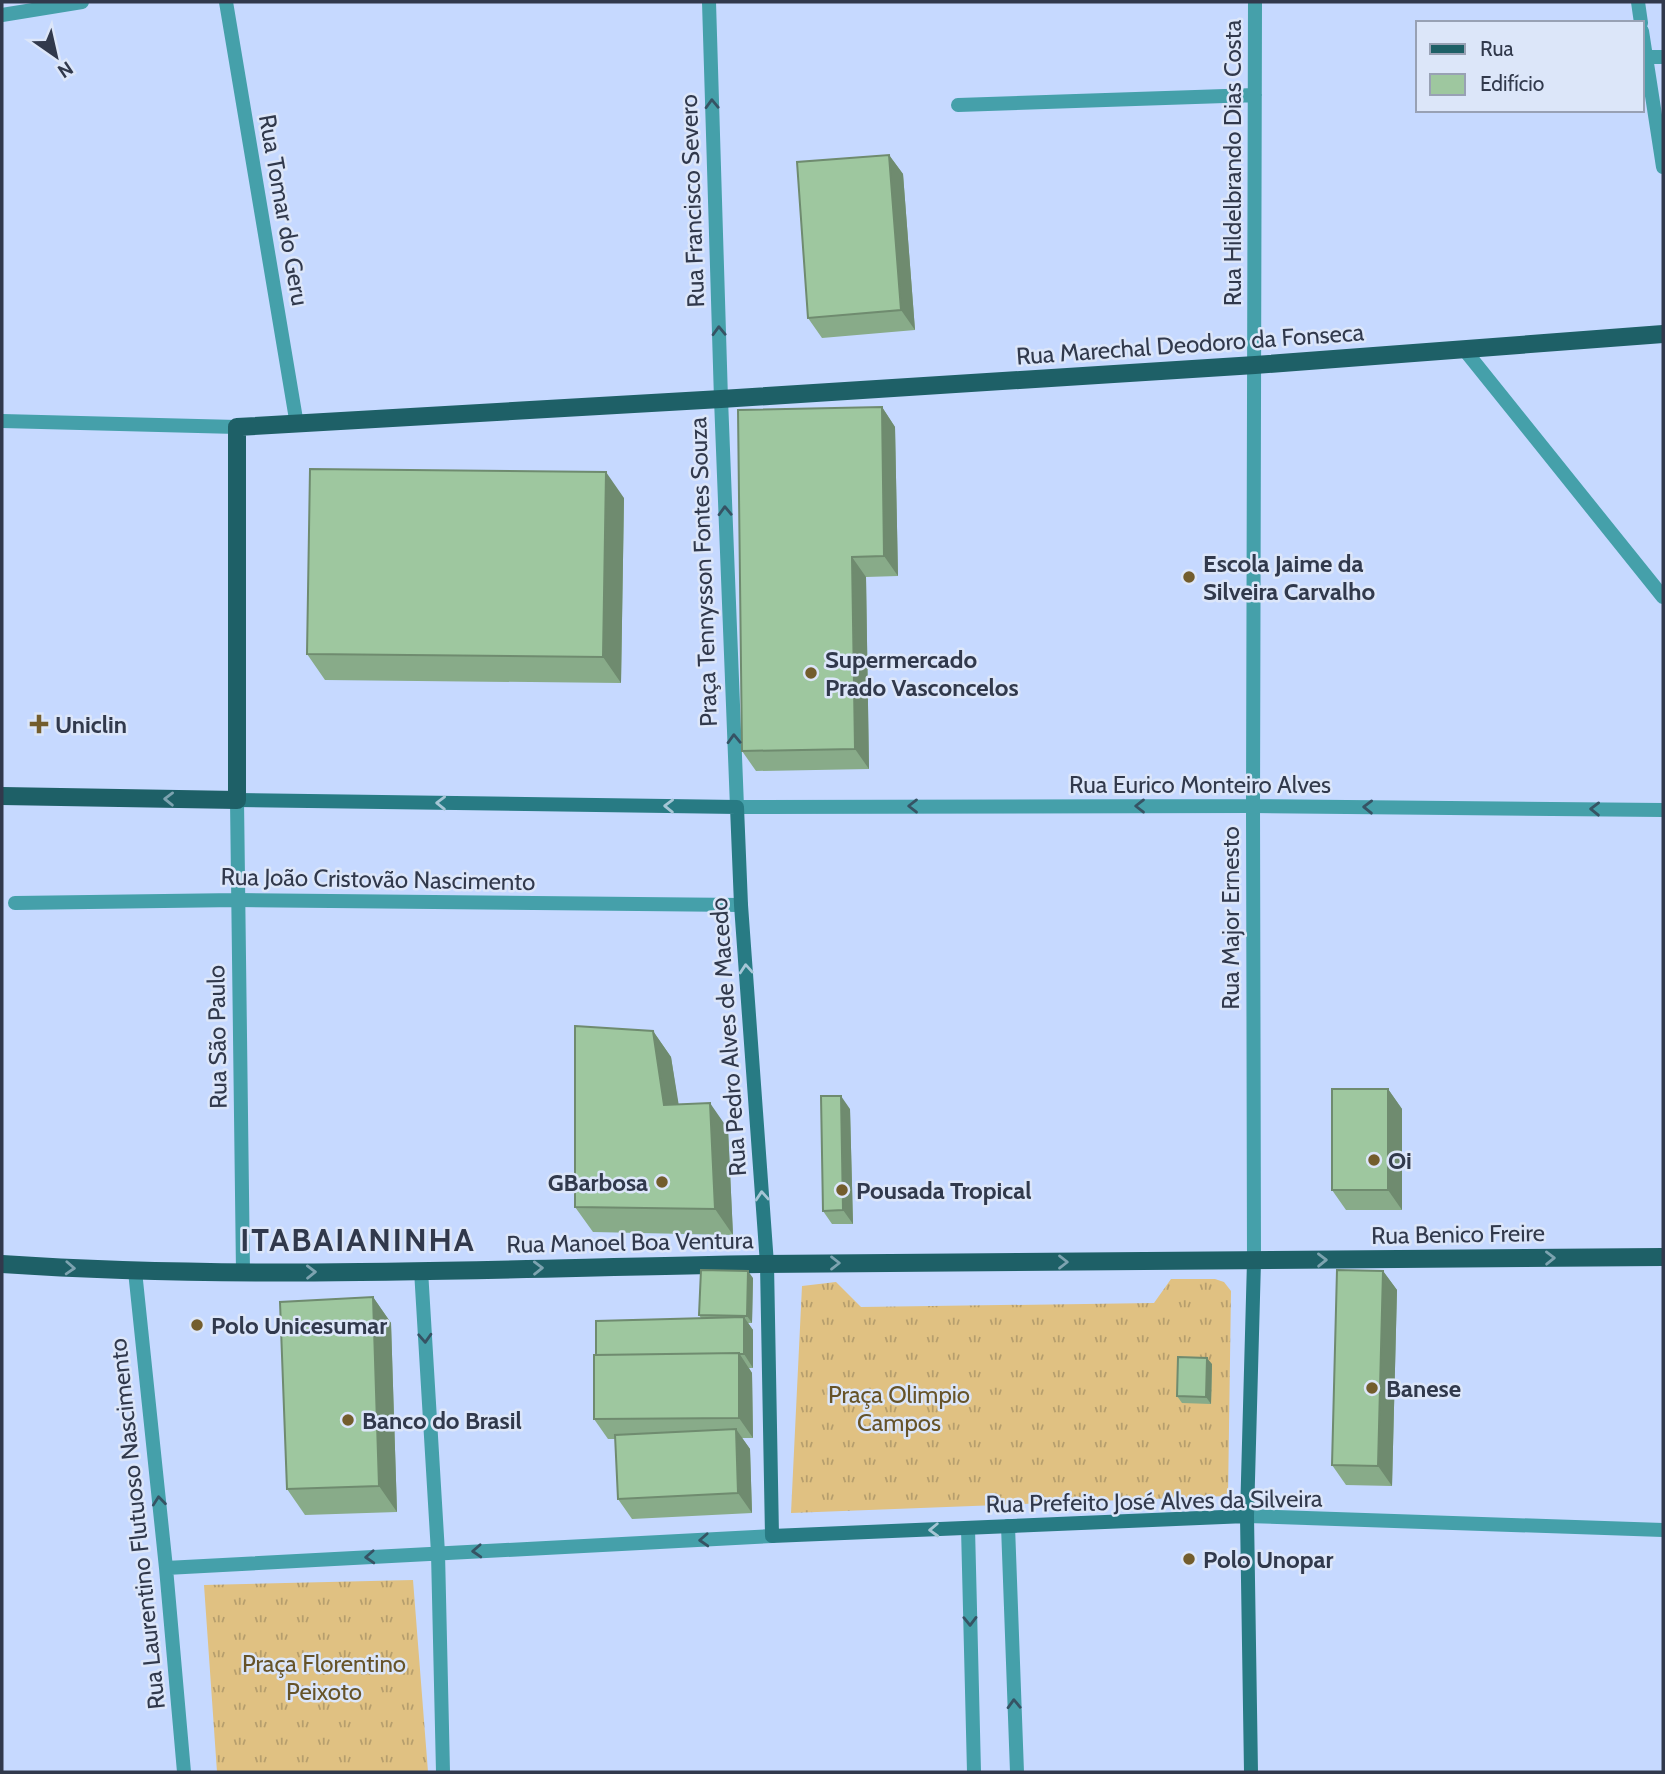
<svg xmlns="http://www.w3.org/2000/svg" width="1665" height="1774" font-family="Cabin,sans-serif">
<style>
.grass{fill:url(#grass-tufts)}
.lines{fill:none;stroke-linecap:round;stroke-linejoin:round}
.service{stroke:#45a0aa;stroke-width:14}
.pedestrian{stroke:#45a0aa;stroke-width:14}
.minor{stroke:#45a0aa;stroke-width:14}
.tertiary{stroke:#45a0aa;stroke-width:14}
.secondary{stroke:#287b84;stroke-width:14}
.primary{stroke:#1e6067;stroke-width:18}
.wall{fill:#88ab89}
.shaded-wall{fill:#6f8b6f}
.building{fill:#9ec79f;stroke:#6f8b6f;stroke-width:2}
.oneway{stroke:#365364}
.oneway2{stroke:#7da3b0}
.oneway3{stroke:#a6c6d6}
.poi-dot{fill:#735d2d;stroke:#dce6f9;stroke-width:2.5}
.labels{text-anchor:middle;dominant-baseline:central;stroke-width:5;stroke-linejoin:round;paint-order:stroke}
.street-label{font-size:24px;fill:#31394c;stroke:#dce6f9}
.poi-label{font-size:24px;font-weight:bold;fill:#31394c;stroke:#dce6f9;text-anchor:start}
.park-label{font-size:24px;fill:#665328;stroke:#dce6f9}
.district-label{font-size:32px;font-weight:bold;letter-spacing:2px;fill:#31394c;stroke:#dce6f9}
</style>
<defs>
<pattern id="grass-tufts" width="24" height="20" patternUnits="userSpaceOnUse" patternTransform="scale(1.75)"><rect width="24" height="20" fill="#e0c182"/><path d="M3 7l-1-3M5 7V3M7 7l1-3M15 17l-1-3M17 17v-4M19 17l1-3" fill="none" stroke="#b69e6d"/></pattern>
</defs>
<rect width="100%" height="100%" fill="#c6d9ff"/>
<path class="grass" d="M 1171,1279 L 1215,1279 L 1224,1282 L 1231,1291 L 1228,1496 L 791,1513 L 802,1286 L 836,1282 L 861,1307 L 1154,1303 Z
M 413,1580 L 428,1772 L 217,1772 L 204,1585 Z"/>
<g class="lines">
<path class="service" d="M 238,900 L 741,905"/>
<path class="pedestrian" d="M 1253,806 L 1254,1261"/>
<path class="minor" d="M 226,2 L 297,425
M 1638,2 L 1641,23
M 2,15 L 82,2
M 1642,31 L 1663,167
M 1646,57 L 1663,57
M 958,105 L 1255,95
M 1463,348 L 1663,597
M 2,421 L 237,427
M 237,800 L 243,1272
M 1253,806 L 1255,2
M 737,807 L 1253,806 L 1663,810
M 15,903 L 238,900
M 421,1270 L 438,1553 L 443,1772
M 135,1271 L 166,1568 L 184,1772
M 1247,1516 L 1663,1530
M 1008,1526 L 1017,1772
M 968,1528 L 974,1772
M 166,1568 L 772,1536"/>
<path class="tertiary" d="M 709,2 L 721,399 L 737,807"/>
<path class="secondary" d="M 237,800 L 737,807 L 741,905 L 767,1264 L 772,1536 L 1247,1516
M 1251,1772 L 1247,1516 L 1254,1261"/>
<path class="primary" d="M 2,796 L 237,800 L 237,427 L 721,399 L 1255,365 L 1663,334
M 2,1264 C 254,1281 508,1268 761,1264 C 1062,1259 1363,1260 1663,1257"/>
</g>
<path class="wall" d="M 889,155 L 903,174 L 915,330 L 822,338 L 808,318 Z
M 882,407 L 895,427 L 898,576 L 866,577 L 869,769 L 756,771 L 742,751 Z
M 624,498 L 621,683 L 325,680 L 307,654 Z
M 653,1031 L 671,1057 L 678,1104 L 728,1129 L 733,1235 L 593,1232 L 575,1207 Z
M 1388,1089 L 1402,1109 L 1402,1210 L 1346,1210 L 1332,1190 Z
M 850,1109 L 853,1224 L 832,1224 L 823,1211 Z
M 1383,1271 L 1397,1290 L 1392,1486 L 1346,1485 L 1332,1465 Z
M 753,1278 L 752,1323 L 748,1323 L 753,1330 L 753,1368 L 749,1368 L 752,1373 L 753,1438 L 742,1438 L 750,1449 L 752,1513 L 632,1519 L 618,1499 L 616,1439 L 608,1439 L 594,1419 L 596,1355 L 701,1318 L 699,1315 Z
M 373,1297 L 391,1323 L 397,1512 L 305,1515 L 287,1489 Z
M 1212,1364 L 1211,1404 L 1182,1403 L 1177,1396 Z"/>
<path class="shaded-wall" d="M 889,155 L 903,174 L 915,330 L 901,310 Z
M 882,407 L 895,427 L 898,576 L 884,556 Z
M 606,472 L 624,498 L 621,683 L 603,657 Z
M 852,557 L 866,577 L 869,769 L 855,749 Z
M 653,1031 L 671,1057 L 683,1131 L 664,1105 Z
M 1388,1089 L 1402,1109 L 1402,1210 L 1388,1190 Z
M 841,1096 L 850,1109 L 853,1224 L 843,1210 Z
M 710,1103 L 728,1129 L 733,1235 L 715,1209 Z
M 748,1271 L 753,1278 L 752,1323 L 747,1316 Z
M 1383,1271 L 1397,1290 L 1392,1486 L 1378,1466 Z
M 373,1297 L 391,1323 L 397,1512 L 379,1486 Z
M 744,1317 L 753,1330 L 753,1368 L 744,1354 Z
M 739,1353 L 752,1373 L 753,1438 L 739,1418 Z
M 1207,1358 L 1212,1364 L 1211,1404 L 1206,1397 Z
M 736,1429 L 750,1449 L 752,1513 L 738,1493 Z"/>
<path class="building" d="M 889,155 L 901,310 L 808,318 L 797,162 Z
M 882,407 L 884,556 L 852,557 L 855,749 L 742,751 L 738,410 Z
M 310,469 L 606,472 L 603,657 L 307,654 Z
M 575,1026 L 653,1031 L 664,1105 L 710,1103 L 715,1209 L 575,1207 Z
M 1332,1089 L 1388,1089 L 1388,1190 L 1332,1190 Z
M 821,1096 L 841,1096 L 843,1210 L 823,1211 Z
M 701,1270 L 748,1271 L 747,1316 L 699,1315 Z
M 1337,1270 L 1383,1271 L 1378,1466 L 1332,1465 Z
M 373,1297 L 379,1486 L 287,1489 L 280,1302 Z
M 744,1317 L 744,1354 L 739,1354 L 739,1353 L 596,1355 L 596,1321 Z
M 739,1353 L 739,1418 L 594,1419 L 594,1355 Z
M 1178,1357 L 1207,1358 L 1206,1397 L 1177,1396 Z
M 736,1429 L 738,1493 L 618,1499 L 615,1435 Z"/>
<defs><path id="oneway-chevron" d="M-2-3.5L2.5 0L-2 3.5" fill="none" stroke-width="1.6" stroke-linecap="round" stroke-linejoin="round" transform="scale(1.75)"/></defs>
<g class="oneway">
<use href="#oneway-chevron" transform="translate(712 104) rotate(-92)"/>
<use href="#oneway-chevron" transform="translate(719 331) rotate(-92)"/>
<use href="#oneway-chevron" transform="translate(725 511) rotate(-92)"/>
<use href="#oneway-chevron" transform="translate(734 739) rotate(-92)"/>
<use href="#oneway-chevron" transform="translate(913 806) rotate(180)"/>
<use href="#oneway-chevron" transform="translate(1140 806) rotate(180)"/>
<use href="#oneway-chevron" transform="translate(1368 807) rotate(-179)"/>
<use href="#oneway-chevron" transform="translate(1595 809) rotate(-179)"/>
<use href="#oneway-chevron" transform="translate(425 1338) rotate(87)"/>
<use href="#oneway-chevron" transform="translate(159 1501) rotate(-96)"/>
<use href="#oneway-chevron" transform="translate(704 1540) rotate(177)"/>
<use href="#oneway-chevron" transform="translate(477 1551) rotate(177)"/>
<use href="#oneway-chevron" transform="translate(370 1557) rotate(177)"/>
<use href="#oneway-chevron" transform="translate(970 1621) rotate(89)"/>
<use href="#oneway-chevron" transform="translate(1014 1704) rotate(-92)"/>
</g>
<g class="oneway2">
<use href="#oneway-chevron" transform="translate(169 799) rotate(-179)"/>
<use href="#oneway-chevron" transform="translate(1550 1258) rotate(-1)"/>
<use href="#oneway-chevron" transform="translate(1322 1260) rotate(-1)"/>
<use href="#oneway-chevron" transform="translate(1063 1262)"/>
<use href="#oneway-chevron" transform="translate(835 1263)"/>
<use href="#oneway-chevron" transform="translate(70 1268) rotate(3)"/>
<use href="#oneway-chevron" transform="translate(538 1268) rotate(-1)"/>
<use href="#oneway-chevron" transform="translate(311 1272) rotate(-1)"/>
</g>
<g class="oneway3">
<use href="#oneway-chevron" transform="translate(441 803) rotate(-179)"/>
<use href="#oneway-chevron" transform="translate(669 806) rotate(-179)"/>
<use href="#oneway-chevron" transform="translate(746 969) rotate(-94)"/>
<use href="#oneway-chevron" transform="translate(762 1196) rotate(-94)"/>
<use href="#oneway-chevron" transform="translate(934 1530) rotate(178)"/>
</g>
<g class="poi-dot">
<circle cx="1189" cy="577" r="7"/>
<circle cx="811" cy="673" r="7"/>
<path d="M35.5 713.5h7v7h7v7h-7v7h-7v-7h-7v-7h7z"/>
<circle cx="1374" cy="1160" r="7"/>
<circle cx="662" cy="1182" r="7"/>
<circle cx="842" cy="1190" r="7"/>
<circle cx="197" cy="1325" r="7"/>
<circle cx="1372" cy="1388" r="7"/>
<circle cx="348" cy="1420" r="7"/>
<circle cx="1189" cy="1559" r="7"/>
</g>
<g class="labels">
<g class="street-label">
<text transform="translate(1232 163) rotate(-90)">Rua Hildelbrando Dias Costa</text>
<text transform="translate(692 201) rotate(-92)">Rua Francisco Severo</text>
<text transform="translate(284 210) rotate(80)">Rua Tomar do Geru</text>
<text transform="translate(1190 344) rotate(-4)">Rua Marechal Deodoro da Fonseca</text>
<text transform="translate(703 572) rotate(-92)">Praça Tennysson Fontes Souza</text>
<text x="1200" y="784">Rua Eurico Monteiro Alves</text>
<text transform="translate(378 879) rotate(1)">Rua João Cristovão Nascimento</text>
<text transform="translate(1230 918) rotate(-90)">Rua Major Ernesto</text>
<text transform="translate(217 1037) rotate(-91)">Rua São Paulo</text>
<text transform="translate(728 1037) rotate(-94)">Rua Pedro Alves de Macedo</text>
<text transform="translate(1458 1234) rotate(-1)">Rua Benico Freire</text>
<text transform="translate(630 1242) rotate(-1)">Rua Manoel Boa Ventura</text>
<text transform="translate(1154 1501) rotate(-1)">Rua Prefeito José Alves da Silveira</text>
<text transform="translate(137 1524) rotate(-96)">Rua Laurentino Flutuoso Nascimento</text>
</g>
<g class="poi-label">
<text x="1203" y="563">Escola Jaime da<tspan x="1203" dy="28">Silveira Carvalho</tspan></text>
<text x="825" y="659">Supermercado<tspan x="825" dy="28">Prado Vasconcelos</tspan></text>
<text x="55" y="724">Uniclin</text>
<text x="1388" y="1160">Oi</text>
<text x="648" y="1182" text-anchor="end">GBarbosa</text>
<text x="856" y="1190">Pousada Tropical</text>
<text x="211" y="1325">Polo Unicesumar</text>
<text x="1386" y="1388">Banese</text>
<text x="362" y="1420">Banco do Brasil</text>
<text x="1203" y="1559">Polo Unopar</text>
</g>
<g class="park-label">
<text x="899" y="1394">Praça Olimpio<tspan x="899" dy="28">Campos</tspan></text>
<text x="324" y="1663">Praça Florentino<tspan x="324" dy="28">Peixoto</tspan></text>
</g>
<g class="district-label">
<text x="358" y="1239">ITABAIANINHA</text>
</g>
</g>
<rect width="1665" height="1774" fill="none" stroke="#31394c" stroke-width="7"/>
<rect x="1416" y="21" width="228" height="91" fill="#dce6f9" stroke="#98a1b4" stroke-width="2"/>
<rect x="1430" y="44" width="35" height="10" fill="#1e6067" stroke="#98a1b4" stroke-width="2"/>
<text x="1480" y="56" font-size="21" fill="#31394c">Rua</text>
<rect x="1430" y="74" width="35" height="21" fill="#9ec79f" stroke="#98a1b4" stroke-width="2"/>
<text x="1480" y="91" font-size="21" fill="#31394c">Edifício</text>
<g transform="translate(56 56) rotate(146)" stroke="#dce6f9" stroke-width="5" paint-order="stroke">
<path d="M0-5L12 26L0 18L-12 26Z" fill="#31394c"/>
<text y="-10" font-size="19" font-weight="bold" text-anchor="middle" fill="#31394c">N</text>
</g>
</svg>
